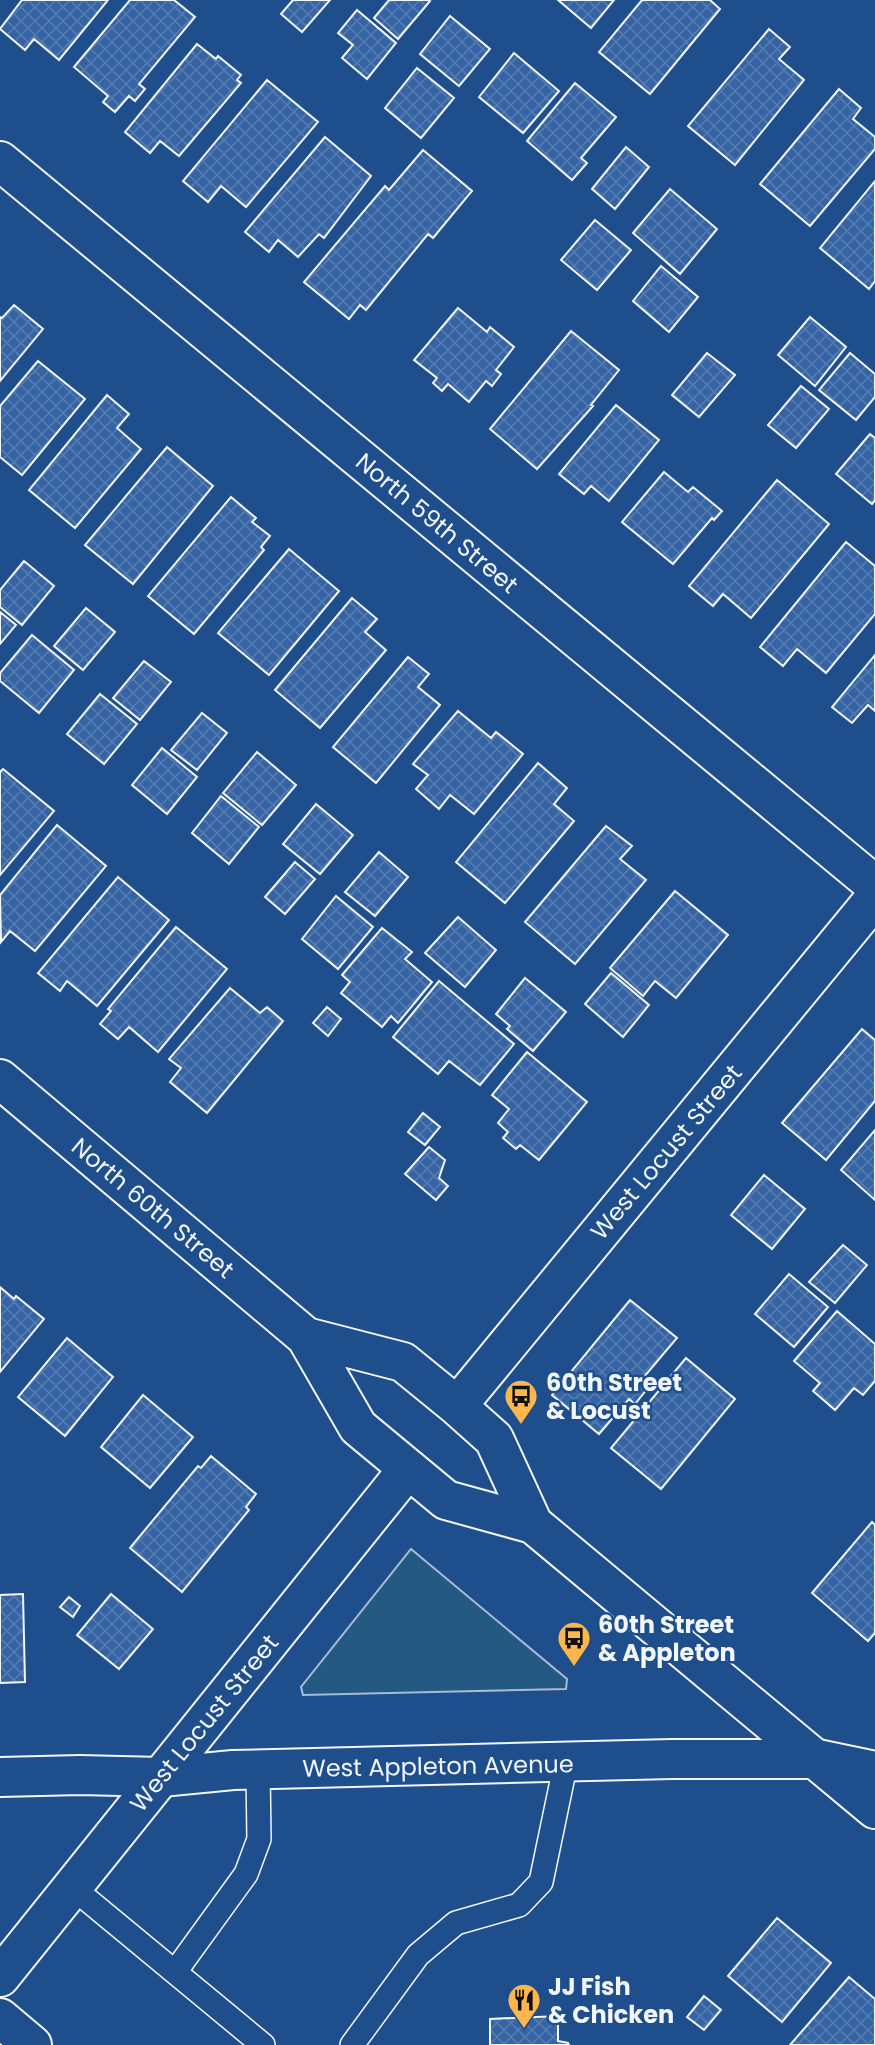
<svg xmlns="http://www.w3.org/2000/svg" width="875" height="2045" font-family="Poppins,sans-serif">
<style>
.green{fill:#245a82;stroke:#a8bbd7;stroke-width:2}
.building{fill:url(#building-cross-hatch);stroke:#f2f6ff;stroke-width:2}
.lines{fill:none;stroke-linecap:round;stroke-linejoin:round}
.lane-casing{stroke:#f2f6ff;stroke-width:26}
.street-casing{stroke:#f2f6ff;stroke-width:42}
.secondary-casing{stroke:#f2f6ff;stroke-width:42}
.primary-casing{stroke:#f2f6ff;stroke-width:42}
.lane{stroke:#1f4e8c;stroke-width:23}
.street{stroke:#1f4e8c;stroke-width:38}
.secondary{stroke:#1f4e8c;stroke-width:38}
.primary{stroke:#1f4e8c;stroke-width:38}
.labels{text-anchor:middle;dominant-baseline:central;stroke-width:5;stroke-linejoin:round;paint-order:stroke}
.street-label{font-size:24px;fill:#f2f6ff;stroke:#1f4e8c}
.poi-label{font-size:24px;font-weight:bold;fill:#f2f6ff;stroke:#1f4e8c;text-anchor:start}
</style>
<defs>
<pattern id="building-cross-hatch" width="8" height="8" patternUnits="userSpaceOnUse" patternTransform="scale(1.75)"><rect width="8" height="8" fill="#3563a3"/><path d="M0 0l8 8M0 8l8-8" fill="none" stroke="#537ab1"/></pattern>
</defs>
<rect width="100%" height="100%" fill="#1f4e8c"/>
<path class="green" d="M 411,1549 L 567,1679 L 566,1689 L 303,1695 L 301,1687 Z"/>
<path class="building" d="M 22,0 L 108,0 L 59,60 L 34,39 L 25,50 L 0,29 Z
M 130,0 L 174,0 L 195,17 L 139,84 L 145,89 L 135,101 L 129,96 L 115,112 L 103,102 L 108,96 L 74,67 Z
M 293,0 L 330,0 L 302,32 L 281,14 Z
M 389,0 L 428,0 L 430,1 L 398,39 L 374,18 Z
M 558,0 L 614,0 L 591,28 Z
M 642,0 L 710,0 L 720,9 L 650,94 L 599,52 Z
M 357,10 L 396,43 L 367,79 L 342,58 L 353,45 L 338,33 Z
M 450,16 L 490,49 L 459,86 L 420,54 Z
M 769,29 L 790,47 L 779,59 L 804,80 L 735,165 L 688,126 Z
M 197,44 L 216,59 L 218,56 L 241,75 L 237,80 L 241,83 L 179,156 L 160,141 L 150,153 L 125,132 Z
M 514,53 L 559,91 L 523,133 L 479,97 Z
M 417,68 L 454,98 L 421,138 L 385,108 Z
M 267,80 L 318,122 L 246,207 L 221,186 L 208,202 L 183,181 Z
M 575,83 L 616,117 L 581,158 L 587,163 L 572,180 L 527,141 Z
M 839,89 L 861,108 L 853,119 L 875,137 L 875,149 L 810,226 L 760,184 Z
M 325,137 L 371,176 L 324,238 L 319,234 L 298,257 L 278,240 L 269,252 L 245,232 Z
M 626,147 L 649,167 L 615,209 L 592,189 Z
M 423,150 L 472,191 L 433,238 L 428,234 L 366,310 L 360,305 L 349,319 L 304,282 L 385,186 L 389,190 Z
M 875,181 L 875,281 L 869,289 L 820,248 Z
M 670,189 L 717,229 L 680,274 L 633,233 Z
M 595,220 L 631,250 L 597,290 L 561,260 Z
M 661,266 L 698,297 L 669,332 L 633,301 Z
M 14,305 L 43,329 L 0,381 L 0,317 L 2,318 Z
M 458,308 L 487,332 L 490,327 L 514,347 L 496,370 L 501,374 L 492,386 L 486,381 L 469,402 L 448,384 L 442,391 L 433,383 L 437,378 L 414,360 Z
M 810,317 L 846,347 L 815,386 L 778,355 Z
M 571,331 L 619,370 L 591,405 L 593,406 L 537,469 L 490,429 Z
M 707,353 L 735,375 L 699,417 L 672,395 Z
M 850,353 L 875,374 L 875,397 L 856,420 L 819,390 Z
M 38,361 L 85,399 L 22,475 L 0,457 L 0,406 Z
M 801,386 L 829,409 L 796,448 L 768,425 Z
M 107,395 L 129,414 L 117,428 L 141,449 L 75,528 L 29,490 Z
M 616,405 L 659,440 L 609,501 L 591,486 L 584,494 L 559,474 Z
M 870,434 L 875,438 L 875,500 L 872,504 L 836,474 Z
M 167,447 L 213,486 L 133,584 L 85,545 Z
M 664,472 L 688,492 L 693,487 L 722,511 L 714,520 L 712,518 L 673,564 L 622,522 Z
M 777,480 L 829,524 L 751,618 L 723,594 L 713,606 L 689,586 Z
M 231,497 L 256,518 L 252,522 L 270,536 L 261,547 L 264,550 L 194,634 L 148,596 Z
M 846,542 L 875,566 L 875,614 L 826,673 L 797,649 L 783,666 L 760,647 Z
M 289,549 L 339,591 L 269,675 L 218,633 Z
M 24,561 L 54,586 L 22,625 L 0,607 L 0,590 Z
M 352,598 L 377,619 L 365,632 L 386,650 L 320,728 L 275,690 Z
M 86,608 L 115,632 L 83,670 L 54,646 Z
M 0,612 L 16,625 L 0,644 Z
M 32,635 L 74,670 L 39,713 L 0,681 L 0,673 Z
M 875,655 L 875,711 L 868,705 L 852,723 L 832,707 Z
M 408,657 L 429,674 L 418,687 L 440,705 L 376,783 L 333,747 Z
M 144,661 L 171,682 L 140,720 L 113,698 Z
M 100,694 L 137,724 L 104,764 L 67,734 Z
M 458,711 L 491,738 L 496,732 L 523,754 L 474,814 L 450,795 L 439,809 L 416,789 L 428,775 L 413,764 Z
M 202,713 L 227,733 L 197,770 L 171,750 Z
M 162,748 L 197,777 L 167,814 L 132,785 Z
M 257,752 L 296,785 L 262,825 L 223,793 Z
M 538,763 L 567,788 L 554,804 L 574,821 L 505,903 L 456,862 Z
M 3,769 L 54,811 L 0,875 L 0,772 Z
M 221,796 L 259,827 L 229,864 L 192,833 Z
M 316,804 L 353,835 L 320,874 L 283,844 Z
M 57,825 L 106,866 L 35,951 L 10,931 L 1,942 L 0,895 Z
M 606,826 L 632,846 L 620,859 L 646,880 L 575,964 L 525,922 Z
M 379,852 L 408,877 L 375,916 L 345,892 Z
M 295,862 L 315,879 L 285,914 L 265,897 Z
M 118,877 L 169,920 L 97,1006 L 67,981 L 60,991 L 38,973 Z
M 675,891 L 728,935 L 676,998 L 655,981 L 643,996 L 610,968 Z
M 336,896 L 373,927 L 338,969 L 302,939 Z
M 458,917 L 496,950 L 465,987 L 425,953 Z
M 176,927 L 227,969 L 158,1052 L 129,1027 L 118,1039 L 100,1024 L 111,1011 L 108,1009 Z
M 382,928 L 412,952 L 405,959 L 432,982 L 398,1023 L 391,1016 L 382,1027 L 341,993 L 350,982 L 342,975 Z
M 611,973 L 649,1005 L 623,1037 L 585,1004 Z
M 525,978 L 566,1012 L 533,1051 L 507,1029 L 510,1026 L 496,1014 Z
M 439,981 L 514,1044 L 480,1085 L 449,1061 L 438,1074 L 393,1037 Z
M 230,988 L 260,1013 L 267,1007 L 283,1021 L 207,1113 L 170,1082 L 181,1068 L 169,1059 Z
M 327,1007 L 341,1019 L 328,1036 L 313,1023 Z
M 862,1029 L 875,1040 L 875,1101 L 826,1160 L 782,1123 Z
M 527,1052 L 587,1102 L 539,1160 L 520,1145 L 516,1149 L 503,1138 L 508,1132 L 498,1123 L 509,1109 L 492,1095 Z
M 423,1113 L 440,1127 L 425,1145 L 408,1132 Z
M 875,1130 L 875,1200 L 841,1170 Z
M 429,1147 L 445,1160 L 439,1178 L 448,1186 L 436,1200 L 405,1174 Z
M 764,1175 L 805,1209 L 772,1249 L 731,1215 Z
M 843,1245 L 867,1265 L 835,1303 L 809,1282 Z
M 789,1274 L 828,1307 L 794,1347 L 755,1314 Z
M 0,1287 L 14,1299 L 16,1296 L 44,1319 L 0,1372 Z
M 630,1300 L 677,1338 L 643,1378 L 651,1384 L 635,1404 L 629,1399 L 599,1434 L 552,1395 Z
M 837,1311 L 875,1344 L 875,1381 L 863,1395 L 854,1388 L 835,1410 L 813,1391 L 820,1383 L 794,1361 Z
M 67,1338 L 113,1377 L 65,1436 L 18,1397 Z
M 686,1358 L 735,1399 L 661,1489 L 611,1448 Z
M 143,1395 L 193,1437 L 150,1488 L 101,1447 Z
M 211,1456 L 256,1494 L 246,1507 L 249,1510 L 182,1592 L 130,1548 L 198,1466 L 201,1468 Z
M 872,1522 L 875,1525 L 875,1633 L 868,1641 L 812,1593 Z
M 23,1594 L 25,1682 L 0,1683 L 0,1595 Z
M 111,1594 L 153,1629 L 119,1669 L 77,1635 Z
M 69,1597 L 80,1606 L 73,1617 L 60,1607 Z
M 777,1918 L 831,1963 L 782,2022 L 728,1976 Z
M 849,1977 L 875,1999 L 875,2045 L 790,2045 Z
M 704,1996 L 721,2010 L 704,2030 L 687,2017 Z
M 558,2016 L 558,2041 L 568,2043 L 569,2045 L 490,2045 L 490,2019 Z"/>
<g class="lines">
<defs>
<path id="lane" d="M 72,1887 L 263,2045
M 175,1972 L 246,1874 L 259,1839 L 258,1770
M 352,2045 L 418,1955 L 456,1923 L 519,1905 L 541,1882 L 566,1762"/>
<path id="street" d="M 0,161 L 875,885
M 0,1977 L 408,1469
M 0,2018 L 32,2045"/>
<path id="secondary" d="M 0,1079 L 306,1337 L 358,1427 L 446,1500 L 533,1524 L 875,1809
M 306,1337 L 403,1362 L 457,1406 L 494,1439 L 533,1524
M 457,1406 L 875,898"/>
<path id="primary" d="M 0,1777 L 80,1775 L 161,1777 L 233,1770 L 672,1759 L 818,1759 L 875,1771"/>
</defs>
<use href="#lane" class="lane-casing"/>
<use href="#street" class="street-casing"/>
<use href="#secondary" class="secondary-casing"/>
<use href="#primary" class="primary-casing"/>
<use href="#lane" class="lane"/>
<use href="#street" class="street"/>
<use href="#secondary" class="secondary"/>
<use href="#primary" class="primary"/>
</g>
<defs>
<symbol id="bus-pin" viewBox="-11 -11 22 30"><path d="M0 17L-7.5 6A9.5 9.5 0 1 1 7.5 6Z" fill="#ffb74d" stroke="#1f4e8c"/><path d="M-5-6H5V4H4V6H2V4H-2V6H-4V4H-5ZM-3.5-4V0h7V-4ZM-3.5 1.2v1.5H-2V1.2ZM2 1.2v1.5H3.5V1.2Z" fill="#111"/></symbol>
<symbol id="restaurant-pin" viewBox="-11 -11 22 30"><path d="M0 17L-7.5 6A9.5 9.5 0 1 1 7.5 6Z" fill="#ffb74d" stroke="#1f4e8c"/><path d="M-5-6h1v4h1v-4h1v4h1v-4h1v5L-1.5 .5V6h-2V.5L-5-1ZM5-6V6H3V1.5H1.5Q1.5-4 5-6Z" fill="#111"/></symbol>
</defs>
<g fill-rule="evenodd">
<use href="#bus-pin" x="502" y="1377" width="38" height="52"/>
<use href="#bus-pin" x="555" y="1619" width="38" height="52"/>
<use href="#restaurant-pin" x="505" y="1981" width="38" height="52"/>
</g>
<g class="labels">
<g class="street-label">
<text transform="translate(437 523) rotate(40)">North 59th Street</text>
<text transform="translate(666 1152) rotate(-50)">West Locust Street</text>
<text transform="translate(153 1208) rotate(40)">North 60th Street</text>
<text transform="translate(204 1723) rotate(-51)">West Locust Street</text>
<text transform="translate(438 1766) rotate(-1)">West Appleton Avenue</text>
</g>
<g class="poi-label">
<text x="546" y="1382">60th Street<tspan x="546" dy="28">&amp; Locust</tspan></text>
<text x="598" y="1624">60th Street<tspan x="598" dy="28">&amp; Appleton</tspan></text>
<text x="548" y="1986">JJ Fish<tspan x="548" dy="28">&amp; Chicken</tspan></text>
</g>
</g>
</svg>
